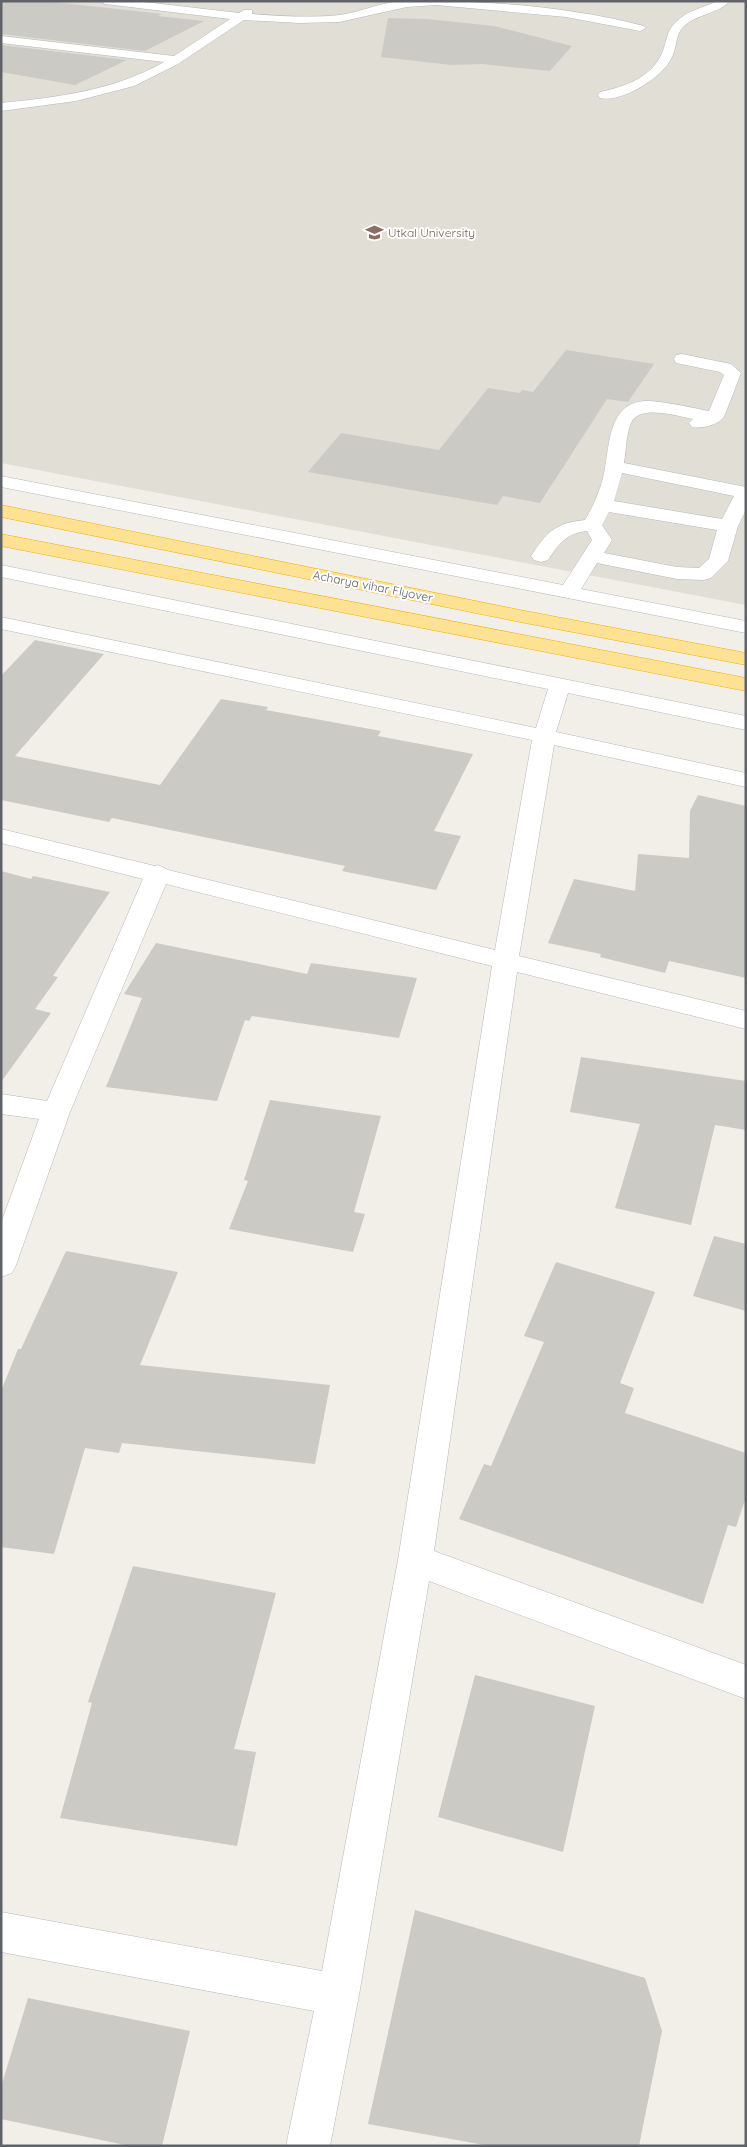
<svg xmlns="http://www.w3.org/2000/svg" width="747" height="2147" font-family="Quicksand,sans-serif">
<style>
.education{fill:#e1ded6}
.building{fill:#cccac5}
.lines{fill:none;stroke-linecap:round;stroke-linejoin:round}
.minor-casing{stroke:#b5b8bc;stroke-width:1}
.highway-casing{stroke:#f9ab00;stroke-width:1}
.minor{fill:#fff;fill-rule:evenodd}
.highway{fill:#fde293;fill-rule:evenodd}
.labels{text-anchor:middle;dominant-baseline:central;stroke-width:4;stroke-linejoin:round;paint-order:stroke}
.far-education-label{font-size:12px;fill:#785e54;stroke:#fff;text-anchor:start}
.far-street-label{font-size:12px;fill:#5f6368;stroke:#fff}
</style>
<rect width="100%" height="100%" fill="#f1efe8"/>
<path class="education" d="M 1,1 L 746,1 L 746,605 L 1,463 Z"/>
<path class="building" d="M 1,1 L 45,1 L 162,14 L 158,16 L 204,21 L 145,51 L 1,34 Z
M 388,18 L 427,19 L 494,26 L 572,46 L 550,71 L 482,64 L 451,65 L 381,57 Z
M 1,45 L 127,60 L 75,85 L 1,72 Z
M 566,350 L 654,364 L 628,402 L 607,399 L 540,503 L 503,496 L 497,505 L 308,472 L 341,433 L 439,450 L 488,388 L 520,393 L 522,390 L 533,392 Z
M 35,640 L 104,654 L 15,756 L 160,785 L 221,699 L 268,707 L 266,710 L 381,731 L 378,736 L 473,754 L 434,831 L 461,836 L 436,890 L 342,871 L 345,866 L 112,818 L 109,822 L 1,800 L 1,676 Z
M 698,795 L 746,806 L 746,978 L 669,961 L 665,973 L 600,957 L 601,954 L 548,943 L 574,879 L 635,891 L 638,854 L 689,858 L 690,811 Z
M 1,871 L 31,879 L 33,876 L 110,892 L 53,976 L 58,977 L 35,1009 L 51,1013 L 1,1082 Z
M 156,943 L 307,974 L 311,963 L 417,978 L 399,1038 L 252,1016 L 249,1021 L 245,1020 L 217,1101 L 106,1087 L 142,998 L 124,994 Z
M 581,1057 L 746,1081 L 746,1130 L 715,1125 L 691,1225 L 615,1208 L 640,1124 L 570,1112 Z
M 270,1100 L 381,1116 L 354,1212 L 365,1214 L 353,1252 L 229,1229 L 248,1181 L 244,1180 Z
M 714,1236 L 746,1244 L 746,1311 L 693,1296 Z
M 66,1251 L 178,1272 L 140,1365 L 330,1385 L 315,1464 L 122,1443 L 119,1453 L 85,1448 L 54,1554 L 1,1547 L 1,1391 L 18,1349 L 21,1349 Z
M 556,1262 L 655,1292 L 620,1383 L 634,1388 L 625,1413 L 746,1453 L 746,1497 L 736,1527 L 728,1525 L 703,1604 L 459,1519 L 484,1464 L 491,1466 L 544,1342 L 524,1336 Z
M 133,1566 L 276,1593 L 234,1749 L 256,1752 L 237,1846 L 60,1818 L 92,1703 L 88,1702 Z
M 475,1675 L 595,1706 L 563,1852 L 438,1817 Z
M 415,1910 L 645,1978 L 662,2031 L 639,2146 L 490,2146 L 368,2124 Z
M 28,1998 L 190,2031 L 162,2146 L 130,2146 L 1,2119 L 1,2087 Z"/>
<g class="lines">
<defs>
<path id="minor" d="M 100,1 L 136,1 L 239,13 L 244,10 L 252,10 L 252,14 C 281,16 311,18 340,15 C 361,12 382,2 403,1 C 483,0 567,6 644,26 L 646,28 L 640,31 L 566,17 L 436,5 L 407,7 L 339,22 L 300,23 L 244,20 L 178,64 L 134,86 L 76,101 L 1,111 L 1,103 C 58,97 113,91 164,62 L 1,43 L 1,36 L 174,56 L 230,19 L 105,4 Z
M 717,1 L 730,1 C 718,14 696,14 683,27 C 675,35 677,49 671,59 C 662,78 621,103 600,98 L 598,95 L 600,92 C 623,87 652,78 662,53 C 667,42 666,31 676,22 C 686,11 703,8 717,1 Z
M 682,354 L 731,364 L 741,373 L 724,417 C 718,425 701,429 692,427 L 689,423 L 693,419 C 677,416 639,404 631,423 C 626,435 626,451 624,463 L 746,487 L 746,510 L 738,526 L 728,561 L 711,578 L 704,580 L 677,579 L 597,563 L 581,589 L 746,621 L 746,633 L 1,487 L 1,476 L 563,585 L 592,540 L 587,531 C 566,533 559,544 548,560 L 541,562 L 534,560 L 531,556 C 547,532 555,523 585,520 C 593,507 599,493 603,478 C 610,451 606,404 644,401 C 659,400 693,408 709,411 L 724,375 L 720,372 L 676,363 L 674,359 L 676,355 ZM 622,473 L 734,496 L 722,519 L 614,501 ZM 609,512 L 717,530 L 709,559 L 699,568 L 677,567 L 604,553 L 612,540 L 602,525 Z
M 1,565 L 746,716 L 746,730 L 568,693 L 556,732 L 746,773 L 746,787 L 554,745 L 519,956 L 746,1011 L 746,1029 L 517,972 L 434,1551 L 746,1665 L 746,1699 L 429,1581 L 359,1995 L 330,2146 L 286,2146 L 314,2011 L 1,1952 L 1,1912 L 322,1971 L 398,1560 L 492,966 L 166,884 L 70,1112 L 16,1265 L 12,1273 L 1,1277 L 1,1223 L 39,1119 L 1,1114 L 1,1094 L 47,1101 L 143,879 L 1,843 L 1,829 L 155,866 L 158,865 L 168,870 L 495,950 L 532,740 L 1,629 L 1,617 L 536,728 L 548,689 L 1,577 Z"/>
<path id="highway" d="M 1,505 L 520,610 L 746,653 L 746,665 L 520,622 L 1,517 Z
M 1,534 L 746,678 L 746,691 L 1,546 Z"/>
</defs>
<use href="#minor" class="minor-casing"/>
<use href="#highway" class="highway-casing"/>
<use href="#minor" class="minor"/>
<use href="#highway" class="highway"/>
</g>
<defs>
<symbol id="university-bare" viewBox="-9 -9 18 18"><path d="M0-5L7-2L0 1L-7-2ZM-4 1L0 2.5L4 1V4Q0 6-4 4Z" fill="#8d6e63" stroke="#fff" stroke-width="2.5" paint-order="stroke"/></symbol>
</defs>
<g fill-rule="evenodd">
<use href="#university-bare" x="362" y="220" width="25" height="25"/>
</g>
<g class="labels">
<g class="far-education-label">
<text x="388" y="232">Utkal University</text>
</g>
<g class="far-street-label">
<text transform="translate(373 586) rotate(11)">Acharya vihar Flyover</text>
</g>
</g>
<rect width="747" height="2147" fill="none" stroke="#5f6368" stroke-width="5"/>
</svg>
